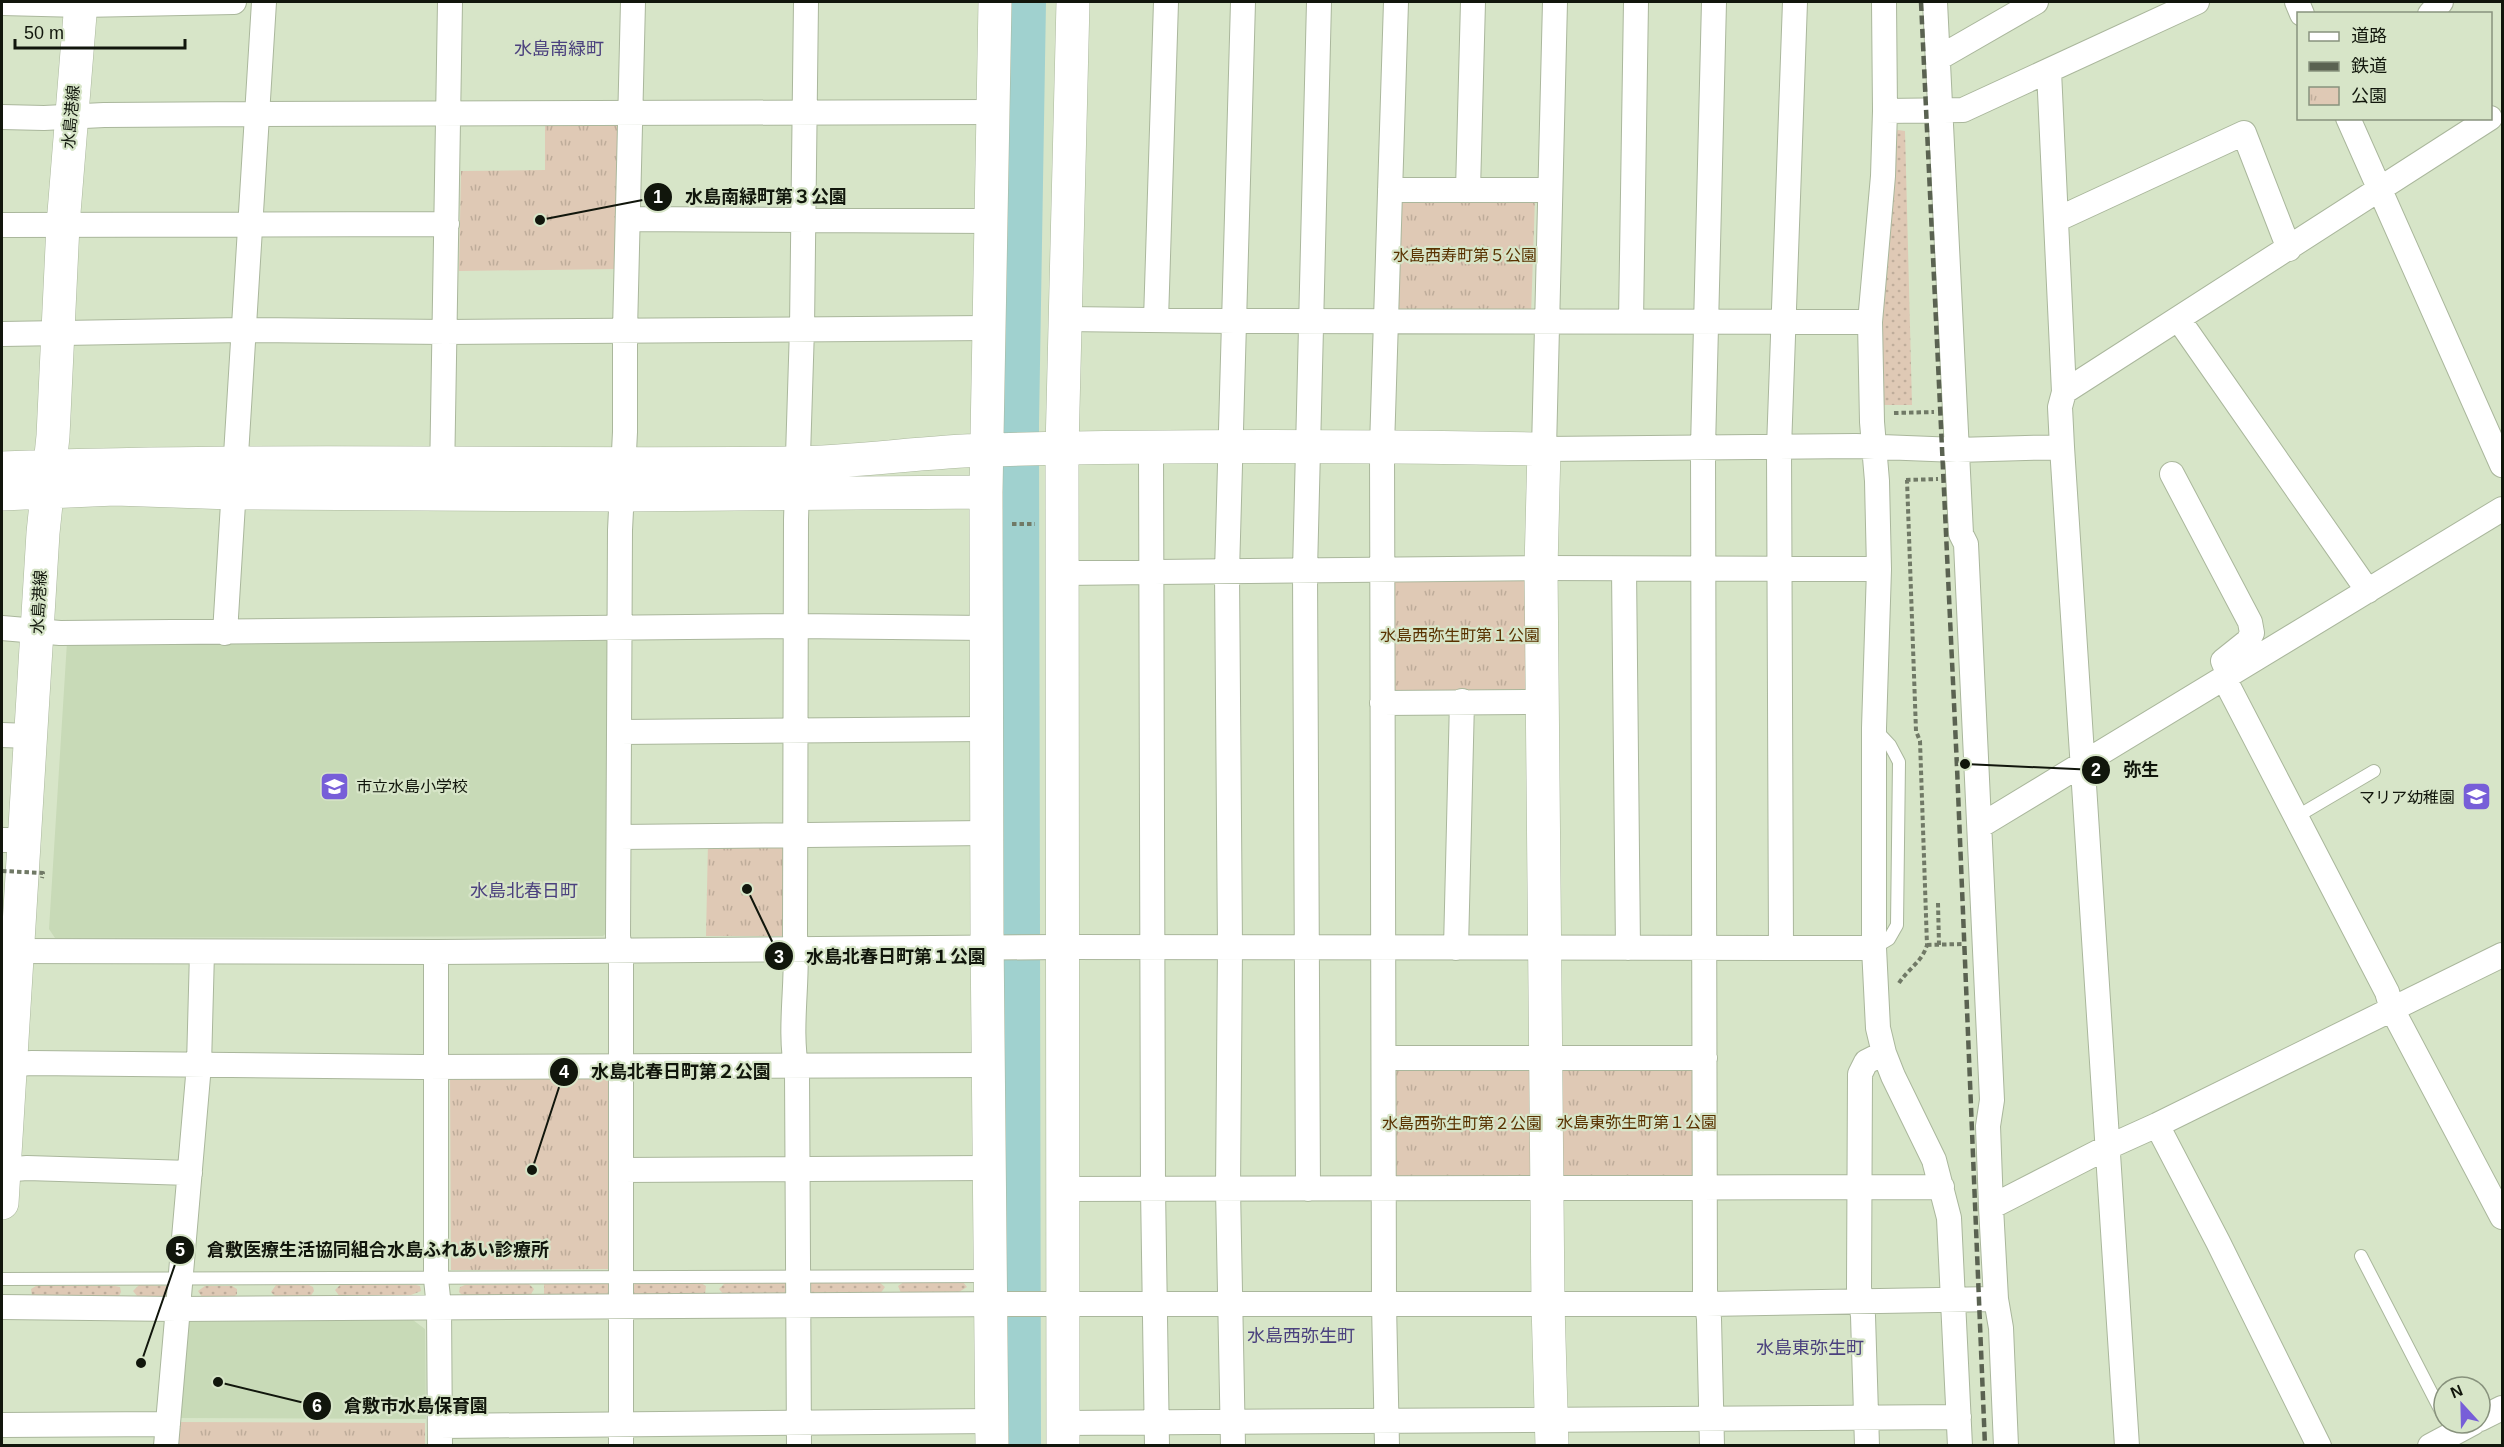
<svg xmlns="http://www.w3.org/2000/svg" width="2504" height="1447" font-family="Arial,'Noto Sans JP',sans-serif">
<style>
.built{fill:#c8dab7}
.grass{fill:url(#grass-dots)}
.park{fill:url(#park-tufts)}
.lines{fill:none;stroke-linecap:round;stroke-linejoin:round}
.stream{stroke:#a0d1cf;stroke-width:7}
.river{stroke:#a0d1cf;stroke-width:40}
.lane-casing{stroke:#aab79c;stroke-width:14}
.street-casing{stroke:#aab79c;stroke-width:26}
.secondary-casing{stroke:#aab79c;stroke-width:34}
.path{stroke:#707966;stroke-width:4;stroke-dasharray:4.5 3;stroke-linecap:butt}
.lane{stroke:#fff;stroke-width:12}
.street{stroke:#fff;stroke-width:24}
.secondary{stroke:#fff;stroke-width:33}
.rail{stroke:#5a6251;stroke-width:4.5;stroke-dasharray:9 4.5;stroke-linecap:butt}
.path-bridge{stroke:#707966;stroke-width:4;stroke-dasharray:4.5 3;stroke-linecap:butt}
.labels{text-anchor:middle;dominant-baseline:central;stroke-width:4.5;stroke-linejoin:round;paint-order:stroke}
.street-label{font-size:16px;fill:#11160c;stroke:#d7e5c8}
.park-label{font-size:16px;fill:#593200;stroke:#d7e5c8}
.poi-label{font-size:16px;fill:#11160c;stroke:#d7e5c8;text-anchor:start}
.neighbourhood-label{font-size:18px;fill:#4b417e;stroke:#d7e5c8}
.leader{fill:none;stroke:#11160c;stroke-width:2}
.callout-dot{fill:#11160c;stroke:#d7e5c8;stroke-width:2}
.mark-label{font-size:18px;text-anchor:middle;font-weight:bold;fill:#fff}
.callout-label{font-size:18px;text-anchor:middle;font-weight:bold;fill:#11160c;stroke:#d7e5c8;stroke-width:4.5;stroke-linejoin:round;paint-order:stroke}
</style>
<defs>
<pattern id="grass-dots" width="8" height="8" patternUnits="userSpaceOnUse" patternTransform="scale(1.5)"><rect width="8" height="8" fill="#dfc9b5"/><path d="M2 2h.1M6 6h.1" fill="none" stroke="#beac9a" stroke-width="1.8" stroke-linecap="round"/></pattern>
<pattern id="park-tufts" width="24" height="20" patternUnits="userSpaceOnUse" patternTransform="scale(1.5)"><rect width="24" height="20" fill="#dfc9b5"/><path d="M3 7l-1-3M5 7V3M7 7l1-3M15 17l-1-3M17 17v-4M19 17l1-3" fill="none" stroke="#beac9a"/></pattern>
</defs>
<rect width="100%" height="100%" fill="#d7e5c8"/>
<path class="built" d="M 613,637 L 611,929 L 603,936 L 55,938 L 49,929 L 67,642 Z
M 413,1320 L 425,1329 L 426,1419 L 175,1418 L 182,1322 Z"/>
<path class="grass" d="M 1898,130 L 1905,131 L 1912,405 L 1883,405 L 1880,328 L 1893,134 Z
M 879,1282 L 885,1287 L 880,1294 L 809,1295 L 810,1283 Z
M 904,1282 L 963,1282 L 967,1287 L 954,1295 L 901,1293 L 898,1286 Z
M 544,1283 L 610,1283 L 611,1295 L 544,1297 Z
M 637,1283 L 701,1283 L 706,1286 L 705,1294 L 633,1295 L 633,1285 Z
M 725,1283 L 785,1283 L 788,1284 L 789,1294 L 724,1295 L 719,1289 Z
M 341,1284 L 416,1285 L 420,1286 L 421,1291 L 406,1297 L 340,1297 L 335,1290 Z
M 529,1284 L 534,1289 L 530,1296 L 464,1297 L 459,1292 L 460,1287 L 465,1285 Z
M 139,1285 L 168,1286 L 172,1294 L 166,1298 L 138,1297 L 133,1291 Z
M 276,1285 L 309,1285 L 313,1287 L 314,1291 L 310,1297 L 276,1297 L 271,1292 Z
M 36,1286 L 115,1286 L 120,1287 L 121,1292 L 119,1296 L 32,1296 L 31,1289 Z
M 205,1286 L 232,1286 L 237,1289 L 237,1294 L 233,1298 L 202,1297 L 198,1291 Z"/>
<path class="park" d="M 545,123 L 622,123 L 621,269 L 459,271 L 461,171 L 545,170 Z
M 1400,195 L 1535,198 L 1531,315 L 1394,313 Z
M 1392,577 L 1524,578 L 1529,582 L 1530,694 L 1390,694 Z
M 788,841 L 786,936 L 706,936 L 708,842 Z
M 1693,1063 L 1695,1181 L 1562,1181 L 1560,1066 Z
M 1393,1065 L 1531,1066 L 1531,1181 L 1396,1183 Z
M 614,1070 L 614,1269 L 451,1270 L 450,1072 Z
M 175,1422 L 425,1423 L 425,1445 L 173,1446 Z"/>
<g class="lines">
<path class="stream" d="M 1032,440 L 1041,2
M 1032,457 L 1035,1446"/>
<path class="river" d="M 1021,1446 L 1019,424 L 1026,2"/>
<defs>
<path id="lane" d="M 2296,817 L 2374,771
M 1874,948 L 1889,939 L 1897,925 L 1899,762 L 1890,745 L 1875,729
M 2361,1256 L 2444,1417
M 2,1279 L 990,1276"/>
<path id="street" d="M 1555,2 L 1544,449 L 1856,446 L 1957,450 L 2062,447
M 1884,2 L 1885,111 L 1883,176 L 1870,322 L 1872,422 L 1877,481 L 1879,569 L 1874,728 L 1874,948 L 1878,1028 L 1884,1053 L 1893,1076 L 1934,1160 L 1949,1218 L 1960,1446
M 1935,2 L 1961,534 L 1966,544 L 1992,1100 L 1988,1126 L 1991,1207 L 1996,1299 L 2001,1328 L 2006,1446
M 2297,2 L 2302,14
M 2,3 L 81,5 L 234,2
M 2430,14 L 2441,2
M 1937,59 L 2036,2
M 2049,71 L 2064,392 L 2060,407 L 2062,447 L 2127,1446
M 1885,111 L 1963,110 L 2197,2
M 2,117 L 44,118 L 104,115 L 257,114 L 993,112
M 2348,118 L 2502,465
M 1390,190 L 1550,190
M 1468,190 L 1473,2
M 628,219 L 991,221
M 2058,219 L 2244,133 L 2289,249
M 2,225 L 447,224
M 1065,319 L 1234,321 L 1870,322
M 1156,320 L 1166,2
M 2179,320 L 2368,591
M 1631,321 L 1636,2
M 2,334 L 243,330 L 445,332 L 989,328
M 2064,392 L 2490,118
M 1151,448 L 1153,1189 L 1157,1446
M 2172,474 L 2250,622 L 2252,633 L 2248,641 L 2223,661 L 2229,675
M 442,478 L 450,2
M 1624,569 L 1628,948
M 1062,573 L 1541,568 L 1879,569
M 2,628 L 60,633 L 796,626 L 986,628
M 225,633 L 264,2
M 2224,678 L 2387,992 L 2392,1009 L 2502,1217
M 1382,703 L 1543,702
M 620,732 L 986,729
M 2,735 L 30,736
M 1980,826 L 2502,509
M 619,837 L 986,833
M 2,840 L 24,840
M 1456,948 L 1462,701
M 1781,948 L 1779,448 L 1795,2
M 2,951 L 436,952 L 1063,947 L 1874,948
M 436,952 L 436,1279 L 439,1307 L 440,1446
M 1384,1058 L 1705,1058
M 2,1065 L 32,1063 L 421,1067 L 989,1065
M 2157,1125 L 2218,1242 L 2319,1446
M 2,1170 L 27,1168 L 190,1173
M 621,1170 L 989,1168
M 1063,1189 L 1942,1187
M 1308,1189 L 1305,571 L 1319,2
M 1991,1207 L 2106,1148 L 2157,1125 L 2502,955
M 2,1307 L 177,1309 L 1013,1304 L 1707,1304 L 1996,1299
M 2480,1419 L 2502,1408
M 1063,1423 L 1959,1417
M 2,1425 L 168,1424
M 440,1426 L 992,1421
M 166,1446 L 199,1065 L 202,952
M 621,1446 L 621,962 L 618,936 L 620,530 L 625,432 L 625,331 L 633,2
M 799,1446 L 797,1072 C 788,1028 799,980 795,935 L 796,520 L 802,328 L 806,2
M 1233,1446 L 1228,1189 L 1230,947 L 1227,572 L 1243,2
M 1387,1446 L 1384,1304 L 1382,447 L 1396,2
M 1712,1446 L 1709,1319 L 1705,1291 L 1703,448 L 1714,2
M 1867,1446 L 1863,1316 L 1859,1288 L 1860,1074 L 1866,1062 L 1884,1053
M 2430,1446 L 2473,1423"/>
<path id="secondary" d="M 2,468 C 265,458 529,466 792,463 C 857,462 921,452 985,450 C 1171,445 1358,446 1544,449 L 1541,568 L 1548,1304 L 1552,1446
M 2,494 L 115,489 L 232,493 L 622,495 L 986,492
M 2,1203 L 43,533 L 53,436 L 63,225 L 81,2
M 992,1446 L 987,933 L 986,492 L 995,2
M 1063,1446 L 1062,449 L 1073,2"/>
</defs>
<use href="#lane" class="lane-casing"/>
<use href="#street" class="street-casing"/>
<use href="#secondary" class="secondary-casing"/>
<path class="path" d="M 1894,413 L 1934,412
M 1906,480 L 1938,479
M 1012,524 L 1035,524
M 1938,903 L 1939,945
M 1927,945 L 1962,944
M 1899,983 C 1908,969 1922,962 1927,945 L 1920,741 L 1916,731 L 1907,480"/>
<use href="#lane" class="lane"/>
<use href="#street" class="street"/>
<use href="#secondary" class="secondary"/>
<path class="rail" d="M 1921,2 L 1957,767 L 1985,1446"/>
<path class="path-bridge" d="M 2,871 L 43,873 L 42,878"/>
</g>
<defs>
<symbol id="school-square" viewBox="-11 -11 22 22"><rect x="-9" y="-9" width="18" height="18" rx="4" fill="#775ed8" stroke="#d7e5c8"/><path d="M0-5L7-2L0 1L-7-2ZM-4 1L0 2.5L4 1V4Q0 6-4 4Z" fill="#fff"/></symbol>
</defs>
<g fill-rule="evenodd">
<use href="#school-square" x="318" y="770" width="33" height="33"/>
<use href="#school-square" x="2460" y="780" width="33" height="33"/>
</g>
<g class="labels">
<g class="street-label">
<text transform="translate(71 117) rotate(-85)">水島港線</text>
<text transform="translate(39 602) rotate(-87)">水島港線</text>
</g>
<g class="park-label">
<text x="1465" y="255">水島西寿町第５公園</text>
<text x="1460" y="635">水島西弥生町第１公園</text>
<text x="1637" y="1122">水島東弥生町第１公園</text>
<text x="1462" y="1123">水島西弥生町第２公園</text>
</g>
<g class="poi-label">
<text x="356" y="786">市立水島小学校</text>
<text x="2455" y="797" text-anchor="end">マリア幼稚園</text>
</g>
<g class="neighbourhood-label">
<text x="559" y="49">水島南緑町</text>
<text x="524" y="891">水島北春日町</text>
<text x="1301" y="1336">水島西弥生町</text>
<text x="1810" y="1348">水島東弥生町</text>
</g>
</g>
<path class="leader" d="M540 220L658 197M1965 764L2096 770M747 889L779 956M532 1170L564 1072M141 1363L180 1250M218 1382L317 1406"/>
<g class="callout-dot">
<circle cx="540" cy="220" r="6"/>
<circle cx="1965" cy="764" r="6"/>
<circle cx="747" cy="889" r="6"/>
<circle cx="532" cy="1170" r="6"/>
<circle cx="141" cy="1363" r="6"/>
<circle cx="218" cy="1382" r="6"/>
<circle cx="658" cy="197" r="15"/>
<circle cx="2096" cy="770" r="15"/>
<circle cx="779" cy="956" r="15"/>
<circle cx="564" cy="1072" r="15"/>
<circle cx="180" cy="1250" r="15"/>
<circle cx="317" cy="1406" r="15"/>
</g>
<g class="mark-label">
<text x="658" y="203">1</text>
<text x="2096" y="776">2</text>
<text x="779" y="963">3</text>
<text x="564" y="1078">4</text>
<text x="180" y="1256">5</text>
<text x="317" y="1412">6</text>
</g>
<g class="callout-label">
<text x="766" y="203">水島南緑町第３公園</text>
<text x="2141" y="776">弥生</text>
<text x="896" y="963">水島北春日町第１公園</text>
<text x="681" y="1078">水島北春日町第２公園</text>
<text x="378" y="1256">倉敷医療生活協同組合水島ふれあい診療所</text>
<text x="416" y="1412">倉敷市水島保育園</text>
</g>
<rect width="2504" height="1447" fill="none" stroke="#11160c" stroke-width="6"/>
<rect x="2297" y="12" width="195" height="108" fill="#d7e5c8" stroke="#88927d" stroke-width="1.5"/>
<rect x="2309" y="32" width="30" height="9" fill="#ffffff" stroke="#88927d" stroke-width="1.5"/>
<text x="2351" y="42" font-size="18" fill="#11160c">道路</text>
<rect x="2309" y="62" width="30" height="9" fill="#5a6251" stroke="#88927d" stroke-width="1.5"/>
<text x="2351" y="72" font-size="18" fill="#11160c">鉄道</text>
<rect x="2309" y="87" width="30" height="18" fill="url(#park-tufts)" stroke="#88927d" stroke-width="1.5"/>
<text x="2351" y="102" font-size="18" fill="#11160c">公園</text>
<g transform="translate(2462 1405) rotate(338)"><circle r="28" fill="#d7e5c8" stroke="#88927d" stroke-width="1.5"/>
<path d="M0-4.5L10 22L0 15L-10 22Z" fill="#775ed8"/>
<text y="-9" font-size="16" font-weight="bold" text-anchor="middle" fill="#11160c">N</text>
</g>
<path d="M15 39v9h170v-9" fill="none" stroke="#11160c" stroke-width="3"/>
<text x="24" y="39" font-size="18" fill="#11160c" stroke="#d7e5c8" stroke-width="4.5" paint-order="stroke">50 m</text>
</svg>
